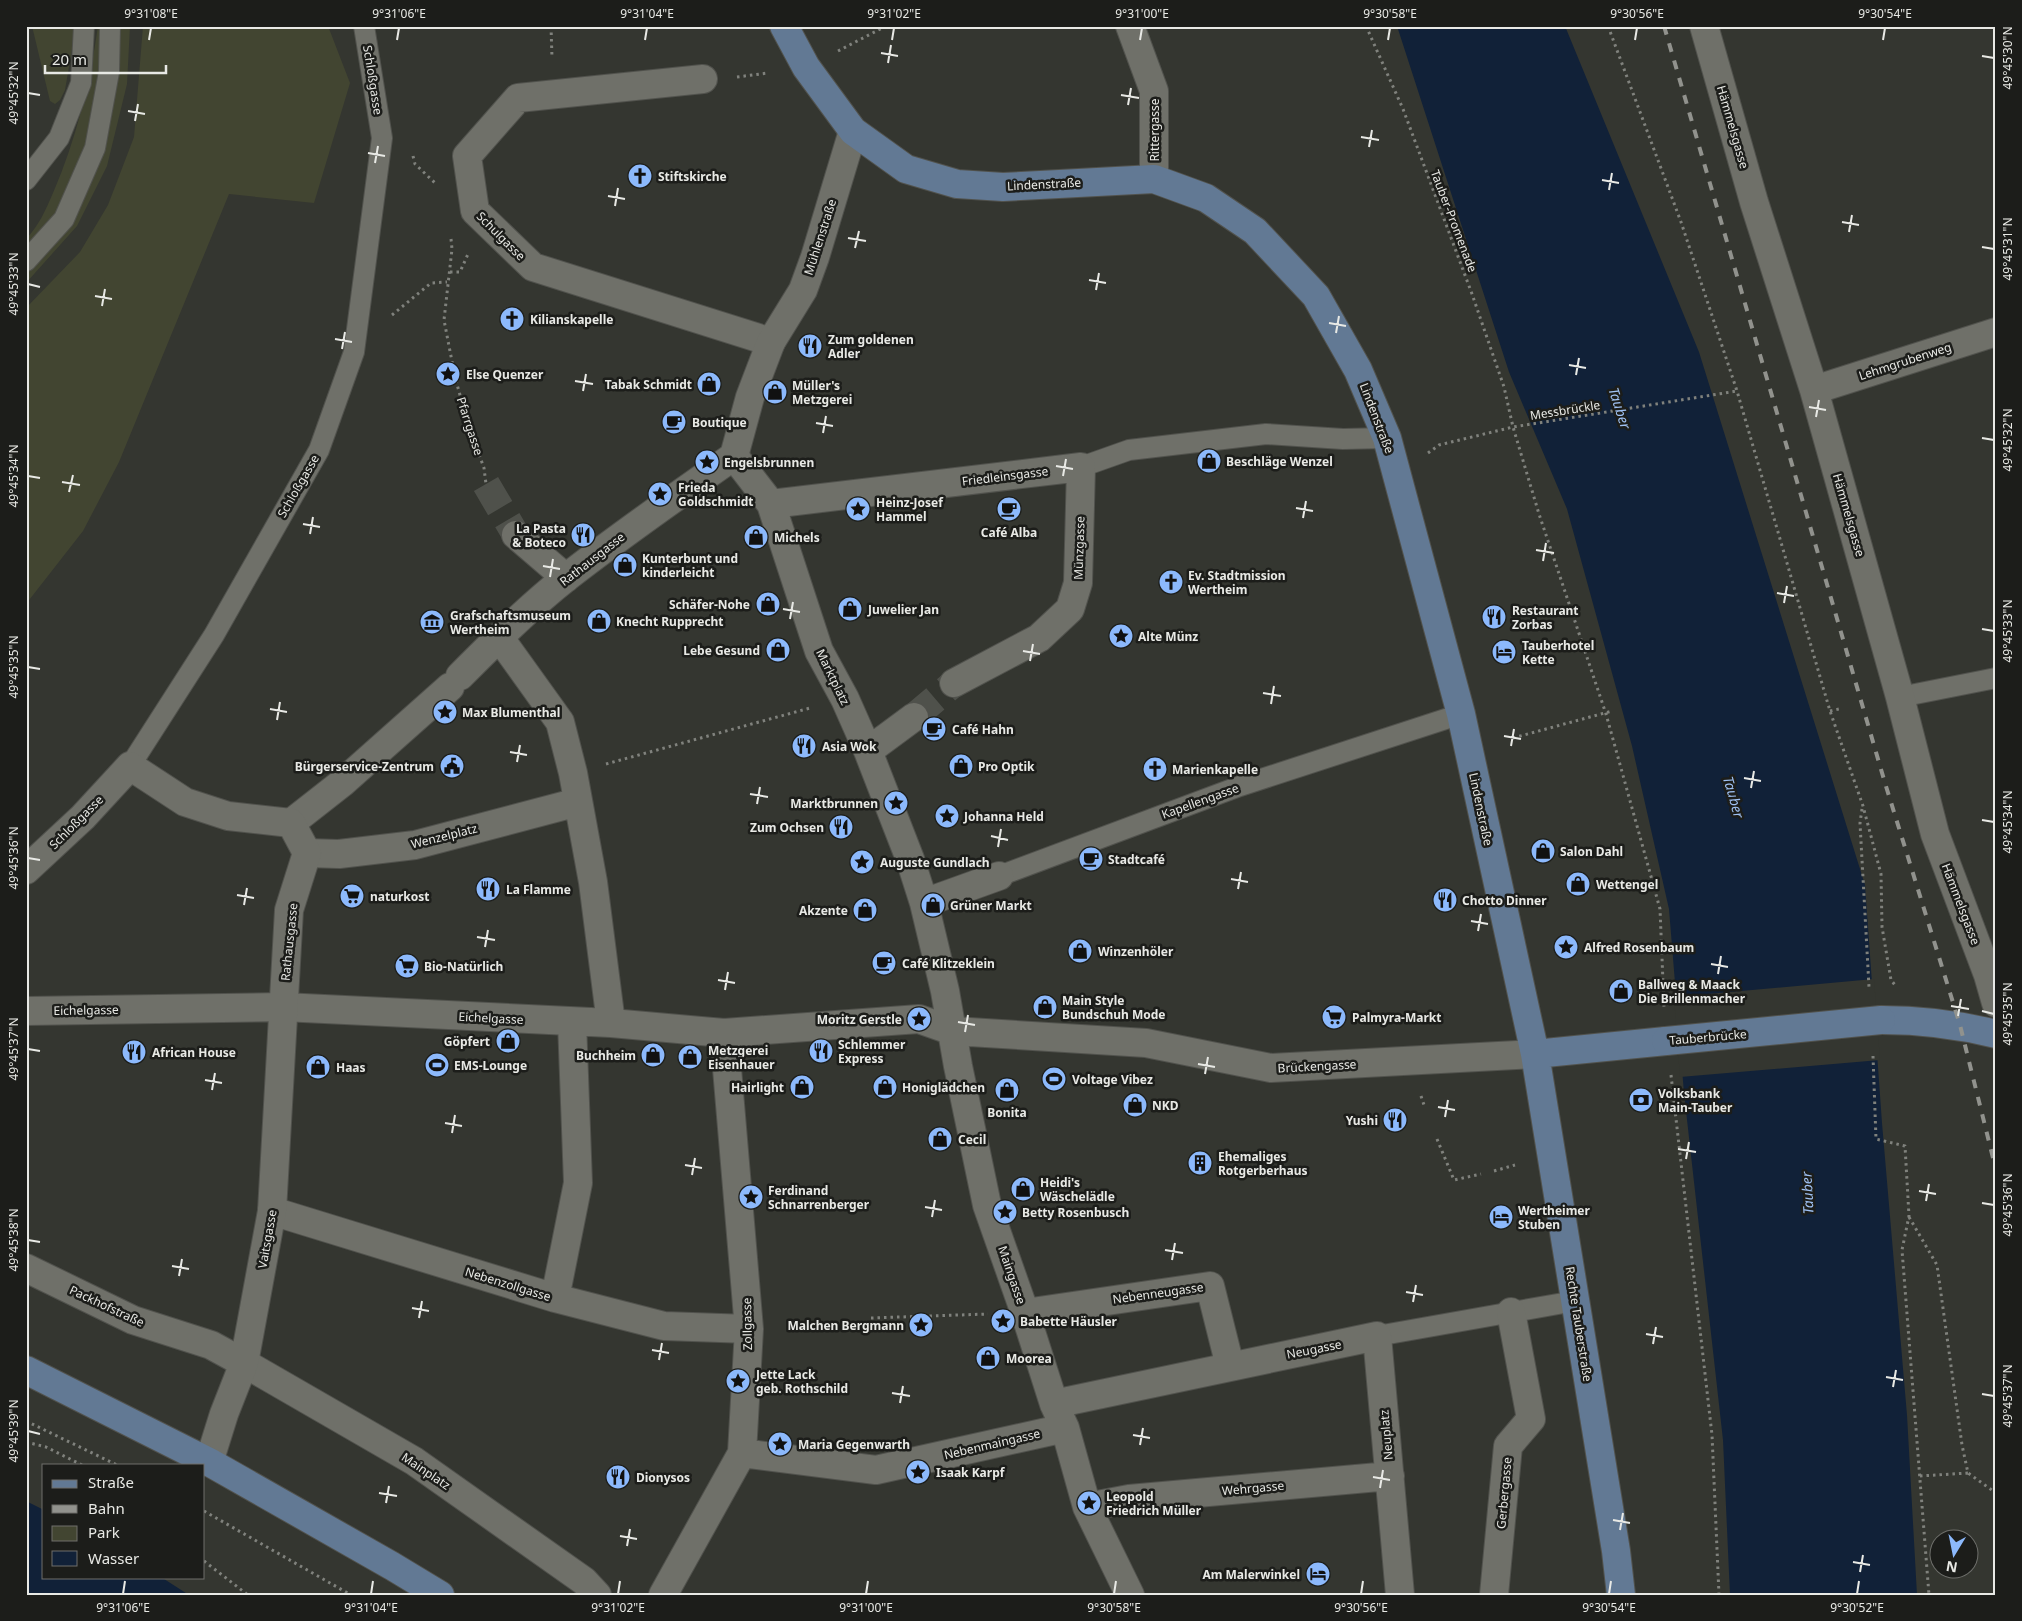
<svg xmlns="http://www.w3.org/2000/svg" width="2022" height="1621" font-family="'Noto Sans',sans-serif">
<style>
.green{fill:#424531}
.water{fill:#112138}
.pier{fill:#343630}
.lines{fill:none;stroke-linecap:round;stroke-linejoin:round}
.pedestrian-tunnel{stroke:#4f514b;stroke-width:28;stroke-dasharray:28 14;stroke-linecap:butt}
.service-casing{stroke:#51524d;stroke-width:22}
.pedestrian-casing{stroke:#51524d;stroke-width:30}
.minor-casing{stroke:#51524d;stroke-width:30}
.secondary-casing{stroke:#51524d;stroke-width:30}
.path{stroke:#80827d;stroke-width:3;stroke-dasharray:2.5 4;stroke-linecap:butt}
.service{stroke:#6f7069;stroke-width:20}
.pedestrian{stroke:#6f7069;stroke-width:28}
.minor{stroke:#6f7069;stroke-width:28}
.secondary{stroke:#627994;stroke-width:28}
.rail{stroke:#91928d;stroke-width:4;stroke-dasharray:9 9;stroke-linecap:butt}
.secondary-bridge-casing{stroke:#51524d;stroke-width:30;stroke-linecap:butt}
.secondary-bridge{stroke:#627994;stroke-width:28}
.ticks{fill:none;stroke:#e8e9e5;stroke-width:2}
.labels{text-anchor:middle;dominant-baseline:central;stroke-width:5;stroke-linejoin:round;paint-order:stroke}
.street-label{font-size:12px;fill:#e8e9e5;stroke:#1c1d1a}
.poi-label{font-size:12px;font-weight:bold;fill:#e8e9e5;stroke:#1c1d1a;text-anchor:start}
.water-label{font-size:14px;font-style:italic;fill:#9fc1f3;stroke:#1c1d1a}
.neatline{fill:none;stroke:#e8e9e5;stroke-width:2}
.ticks-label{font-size:12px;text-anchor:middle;fill:#e8e9e5}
</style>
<rect width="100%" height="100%" fill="#343630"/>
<path class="green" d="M 32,26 L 76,26 L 65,90 L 60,100 L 55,104 L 50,101 Z
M 98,26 L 130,26 L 127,84 L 107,166 L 77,226 L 26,283 L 26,239 C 40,224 45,211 53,193 C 76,140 90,83 98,26 Z
M 143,26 L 328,26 L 350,83 L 314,203 L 229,194 L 119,462 L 83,531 L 26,604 L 26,308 L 80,252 L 108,205 L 134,137 Z"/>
<path class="water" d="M 1397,26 L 1565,26 L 1699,352 L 1865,885 L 1882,1123 L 1907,1415 L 1917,1595 L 1730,1595 L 1723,1440 L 1684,1093 L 1669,909 L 1632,746 L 1567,509 L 1509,372 Z
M 26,1501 L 44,1510 L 44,1577 L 161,1577 L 189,1595 L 26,1595 Z"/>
<path class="pier" d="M 1874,979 L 1880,1060 L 1680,1077 L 1674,997 Z"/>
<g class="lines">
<path class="pedestrian-tunnel" d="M 486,484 L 516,535
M 914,717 L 954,683"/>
<defs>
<path id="service" d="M 26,180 L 59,138 L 81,83 L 84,26
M 26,261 L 64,219 L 95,148 L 109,72 L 110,26
M 1081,467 L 1129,450 L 1266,434 L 1343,439 L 1387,438
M 1900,697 L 1996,678
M 130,766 L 214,635 L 319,450 L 354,352 L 382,138 L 364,26
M 999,876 L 1240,786 L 1461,714
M 1377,1336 L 1575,1301"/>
<path id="pedestrian" d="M 703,79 L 518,98 L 467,156 L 475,211 L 533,267 L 771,342
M 771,504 L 1081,467 L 1078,583 L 1070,609 L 1039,638 L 954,683
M 516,535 L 566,578
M 499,637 L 560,722 L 573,773 L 593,882 L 611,1023
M 460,676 C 494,642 529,607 567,577 C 621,535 678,495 734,456 L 771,504 L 819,651 L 845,699 L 868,751 L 910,859 L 924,903 L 945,991 L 958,1066 L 987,1205 L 1025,1313 L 1054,1404 L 1065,1428 L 1087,1507 L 1130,1595
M 868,751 L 914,717
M 291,823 L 342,783 L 450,687
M 307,853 L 339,854 L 415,845 L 578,802
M 924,903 L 999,876
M 283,1007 L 611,1023 L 724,1033 L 919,1019 L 953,1031 L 1146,1043 L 1271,1068 L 1535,1054
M 272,1211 L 555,1298 L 664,1326 L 749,1329
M 555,1298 L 578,1183 L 572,1022
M 1025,1313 L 1210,1286 L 1230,1366
M 244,1363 L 414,1461 L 584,1581 L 597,1595
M 1054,1404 L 1377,1336 L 1400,1595
M 742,1453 L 876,1470 L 1065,1428
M 1087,1507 L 1129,1499 L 1390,1476
M 663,1595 L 742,1453 L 749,1329 L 724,1033
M 1494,1595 L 1508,1446 L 1531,1419 L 1511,1312"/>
<path id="minor" d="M 1130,26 L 1154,91 L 1154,179
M 1704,26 L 1754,202 L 1814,390 L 1900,697 L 1935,834 L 1988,975 L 1996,1003
M 1814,390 L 1996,332
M 734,456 L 750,397 L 771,342 L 803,290 L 815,257 L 853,131
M 26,870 L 83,817 L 130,766 L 185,802 L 228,816 L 291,823 L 307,853 L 289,910 L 272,1211 L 244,1363 L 224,1414 L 209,1462
M 26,1011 L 283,1007
M 26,1268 L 133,1320 L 211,1345 L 244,1363"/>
<path id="secondary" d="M 784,26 L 806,67 L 853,131 L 906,169 L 957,184 L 1003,187 L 1154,179 L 1206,198 L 1255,231 L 1316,296 L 1358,370 L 1387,438 L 1461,714 L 1535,1054 L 1616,1551 L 1621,1595
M 1881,1020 C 1922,1020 1956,1024 1996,1034
M 1535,1054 L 1666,1041
M 26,1370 L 209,1462 L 392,1566 L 440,1595"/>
</defs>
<use href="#service" class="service-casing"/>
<use href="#pedestrian" class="pedestrian-casing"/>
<use href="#minor" class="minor-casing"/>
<use href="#secondary" class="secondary-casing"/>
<path class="path" d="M 551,26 L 552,58
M 1366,26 L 1403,109 L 1472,294 L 1504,387 L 1513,427 L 1539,514 L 1606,714 L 1660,909 L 1664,1007
M 1608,26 L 1681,222 L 1737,391 L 1830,711 L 1863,806 L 1881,874 L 1882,927 L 1891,980 L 1895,985
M 838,51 L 886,26
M 737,77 L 768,73
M 413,156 L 415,164 L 435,183
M 451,239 L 452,249 L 444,320 L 455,377 L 468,424 L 484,468 L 486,484
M 450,272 L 460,272 L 468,254
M 392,315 L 431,283 L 447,282
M 1428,453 L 1439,445 L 1513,427 L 1737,391
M 1830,711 L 1839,709
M 1513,738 L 1612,711
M 606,764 L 810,708
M 1862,809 L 1860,823 L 1869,987
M 1873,1056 L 1876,1139 L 1905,1146 L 1909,1216 L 1902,1250 L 1929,1595
M 1671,1075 L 1712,1435 L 1719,1595
M 1421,1096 L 1424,1105
M 1437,1139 L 1454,1180 L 1481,1174
M 1494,1171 L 1515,1165
M 1909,1217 L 1937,1265 L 1962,1445 L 1968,1473 L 1996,1493
M 871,1318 L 988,1314
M 26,1421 L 117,1465
M 26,1442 L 46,1447 L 82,1465
M 1920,1476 L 1968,1473
M 204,1511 L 351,1595
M 204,1561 L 248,1595"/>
<use href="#service" class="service"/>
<use href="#pedestrian" class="pedestrian"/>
<use href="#minor" class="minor"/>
<use href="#secondary" class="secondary"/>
<path class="rail" d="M 1664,26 L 1885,783 L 1960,1025 L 1996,1170"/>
<defs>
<path id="secondary-bridge" d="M 1666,1041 L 1881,1020"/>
</defs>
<use href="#secondary-bridge" class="secondary-bridge-casing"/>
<use href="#secondary-bridge" class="secondary-bridge"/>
</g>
<path class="ticks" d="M 149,40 L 151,28M 397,40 L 399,28M 645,40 L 647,28M 892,40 L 894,28M 1140,40 L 1142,28M 1388,40 L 1390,28M 1635,40 L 1637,28M 1883,40 L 1885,28M 881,53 L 898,56M 1982,56 L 1994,58M 888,63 L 891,45M 28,93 L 40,95M 1121,95 L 1139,98M 1128,105 L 1131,88M 128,111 L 145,114M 135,121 L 138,104M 1361,137 L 1379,140M 1369,147 L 1372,130M 368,153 L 385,156M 375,163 L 378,146M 1602,180 L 1619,183M 1609,190 L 1612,173M 608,196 L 625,199M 615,206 L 618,188M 1842,222 L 1859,225M 1849,232 L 1852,215M 848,238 L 866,241M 1982,247 L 1994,249M 855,248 L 859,231M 1089,280 L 1106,283M 28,284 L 40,287M 1096,290 L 1099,273M 95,296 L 112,299M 102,306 L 105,289M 1329,323 L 1346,326M 1336,333 L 1339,316M 335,339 L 352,342M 342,349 L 345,332M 1569,365 L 1586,368M 1576,375 L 1579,358M 575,381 L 593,384M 583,391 L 586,374M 1809,407 L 1826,410M 1816,417 L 1819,400M 816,423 L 833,426M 823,433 L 826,416M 1982,438 L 1994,440M 1056,466 L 1073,469M 28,476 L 40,478M 1063,476 L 1066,459M 62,482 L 80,485M 69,492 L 73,475M 1296,508 L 1313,511M 1303,518 L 1306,501M 303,524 L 320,527M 310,534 L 313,517M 1536,550 L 1554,553M 1543,561 L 1546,543M 543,566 L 560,569M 550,577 L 553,559M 1777,593 L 1794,596M 1784,603 L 1787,586M 783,609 L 800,612M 790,619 L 793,602M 1982,629 L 1994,631M 1023,651 L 1040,654M 1030,661 L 1033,644M 28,667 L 40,669M 1263,693 L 1281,696M 1271,704 L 1274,686M 270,709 L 287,712M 277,720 L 280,702M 1504,736 L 1521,739M 1511,746 L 1514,729M 510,752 L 527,755M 517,762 L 520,745M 1744,778 L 1761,781M 1751,788 L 1754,771M 750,794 L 768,797M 757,804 L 760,787M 1982,820 L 1994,822M 991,836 L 1008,840M 998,847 L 1001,829M 28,858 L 40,860M 1231,879 L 1248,882M 1238,889 L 1241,872M 237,895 L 254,898M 244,905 L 247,888M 1471,921 L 1488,924M 1478,931 L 1481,914M 477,937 L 495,940M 485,947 L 488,930M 1711,964 L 1728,967M 1718,974 L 1721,956M 718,980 L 735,983M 725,990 L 728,972M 1951,1006 L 1969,1009M 1982,1011 L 1994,1014M 1958,1016 L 1961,999M 958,1022 L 975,1025M 965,1032 L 968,1015M 28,1049 L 40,1051M 1198,1064 L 1215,1067M 1205,1074 L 1208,1057M 205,1080 L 222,1083M 212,1090 L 215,1073M 1438,1107 L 1455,1110M 1445,1117 L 1448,1100M 445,1123 L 462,1126M 452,1133 L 455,1115M 1678,1149 L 1696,1152M 1686,1159 L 1689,1142M 685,1165 L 702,1168M 692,1175 L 695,1158M 1919,1191 L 1936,1194M 1926,1201 L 1929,1184M 1982,1203 L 1994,1205M 925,1207 L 942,1210M 932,1217 L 935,1200M 28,1240 L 40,1242M 1165,1250 L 1183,1253M 1172,1260 L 1175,1243M 172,1266 L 189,1269M 179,1276 L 182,1259M 1406,1292 L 1423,1295M 1413,1302 L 1416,1285M 412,1308 L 429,1311M 419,1318 L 422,1301M 1646,1334 L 1663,1337M 1653,1344 L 1656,1327M 652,1350 L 669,1353M 659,1360 L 662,1343M 1886,1377 L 1903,1380M 1893,1387 L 1896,1370M 892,1393 L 910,1396M 1982,1394 L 1994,1396M 900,1403 L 903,1386M 28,1431 L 40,1434M 1133,1435 L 1150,1438M 1140,1445 L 1143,1428M 1373,1477 L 1390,1480M 1380,1488 L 1383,1470M 379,1493 L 397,1496M 386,1503 L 389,1486M 1613,1520 L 1630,1523M 1620,1530 L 1623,1513M 620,1536 L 637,1539M 627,1546 L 630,1529M 1853,1562 L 1870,1565M 1860,1572 L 1863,1555M 123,1594 L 125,1581M 371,1594 L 373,1581M 618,1594 L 620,1581M 866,1594 L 868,1581M 1114,1594 L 1116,1581M 1361,1594 L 1363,1581M 1609,1594 L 1611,1581M 1857,1594 L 1859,1581"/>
<defs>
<symbol id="church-disc" viewBox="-11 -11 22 22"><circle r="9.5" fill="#8cb9fc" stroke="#1c1d1a"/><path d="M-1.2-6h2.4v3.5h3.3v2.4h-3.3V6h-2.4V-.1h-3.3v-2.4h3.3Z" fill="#111"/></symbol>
<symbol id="restaurant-disc" viewBox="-11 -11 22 22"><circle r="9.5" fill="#8cb9fc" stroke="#1c1d1a"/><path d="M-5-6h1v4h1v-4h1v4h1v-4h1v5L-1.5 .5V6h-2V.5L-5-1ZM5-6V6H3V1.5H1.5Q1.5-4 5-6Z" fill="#111"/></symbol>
<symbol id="sight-disc" viewBox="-11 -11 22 22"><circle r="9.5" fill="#8cb9fc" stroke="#1c1d1a"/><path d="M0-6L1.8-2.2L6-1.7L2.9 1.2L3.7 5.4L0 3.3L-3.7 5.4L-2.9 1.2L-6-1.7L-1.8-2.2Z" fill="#111"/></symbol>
<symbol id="shop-disc" viewBox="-11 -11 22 22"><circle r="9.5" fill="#8cb9fc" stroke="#1c1d1a"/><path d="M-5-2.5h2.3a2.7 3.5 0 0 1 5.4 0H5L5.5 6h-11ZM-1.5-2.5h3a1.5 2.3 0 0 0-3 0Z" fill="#111"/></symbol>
<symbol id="cafe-disc" viewBox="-11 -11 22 22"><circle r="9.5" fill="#8cb9fc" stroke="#1c1d1a"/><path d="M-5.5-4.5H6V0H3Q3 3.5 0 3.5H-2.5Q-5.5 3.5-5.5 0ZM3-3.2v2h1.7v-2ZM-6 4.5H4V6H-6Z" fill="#111"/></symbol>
<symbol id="museum-disc" viewBox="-11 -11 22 22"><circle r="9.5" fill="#8cb9fc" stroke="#1c1d1a"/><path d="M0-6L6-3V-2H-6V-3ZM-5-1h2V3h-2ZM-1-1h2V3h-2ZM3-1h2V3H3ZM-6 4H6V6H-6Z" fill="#111"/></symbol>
<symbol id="hotel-disc" viewBox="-11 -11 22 22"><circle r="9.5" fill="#8cb9fc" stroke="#1c1d1a"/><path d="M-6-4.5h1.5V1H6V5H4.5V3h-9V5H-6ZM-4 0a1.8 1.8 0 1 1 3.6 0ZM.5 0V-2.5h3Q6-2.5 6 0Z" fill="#111"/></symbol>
<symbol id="civic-disc" viewBox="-11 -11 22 22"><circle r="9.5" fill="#8cb9fc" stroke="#1c1d1a"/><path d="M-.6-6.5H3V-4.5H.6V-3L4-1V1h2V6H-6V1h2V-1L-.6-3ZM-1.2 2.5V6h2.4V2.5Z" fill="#111"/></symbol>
<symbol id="supermarket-disc" viewBox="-11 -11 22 22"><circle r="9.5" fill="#8cb9fc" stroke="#1c1d1a"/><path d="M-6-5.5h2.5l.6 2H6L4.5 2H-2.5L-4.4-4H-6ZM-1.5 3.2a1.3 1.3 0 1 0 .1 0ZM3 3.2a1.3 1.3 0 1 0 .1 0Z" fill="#111"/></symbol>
<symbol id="stadium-disc" viewBox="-11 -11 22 22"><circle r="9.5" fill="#8cb9fc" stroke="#1c1d1a"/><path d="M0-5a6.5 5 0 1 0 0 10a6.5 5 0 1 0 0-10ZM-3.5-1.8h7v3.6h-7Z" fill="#111"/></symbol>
<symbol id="bank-disc" viewBox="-11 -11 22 22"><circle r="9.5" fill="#8cb9fc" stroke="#1c1d1a"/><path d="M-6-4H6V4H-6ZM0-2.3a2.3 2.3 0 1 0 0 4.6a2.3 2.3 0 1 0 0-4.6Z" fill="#111"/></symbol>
<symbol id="building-disc" viewBox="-11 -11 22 22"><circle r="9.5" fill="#8cb9fc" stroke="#1c1d1a"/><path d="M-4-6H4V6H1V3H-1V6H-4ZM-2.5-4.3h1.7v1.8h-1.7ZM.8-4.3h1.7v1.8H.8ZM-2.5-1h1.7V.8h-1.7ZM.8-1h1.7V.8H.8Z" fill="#111"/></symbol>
</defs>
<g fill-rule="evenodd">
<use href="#church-disc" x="626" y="162" width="28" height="28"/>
<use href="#church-disc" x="498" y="305" width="28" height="28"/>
<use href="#restaurant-disc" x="796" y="332" width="28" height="28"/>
<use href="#sight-disc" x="434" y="360" width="28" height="28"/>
<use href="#shop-disc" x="695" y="370" width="28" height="28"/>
<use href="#shop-disc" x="761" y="378" width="28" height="28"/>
<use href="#cafe-disc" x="660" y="408" width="28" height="28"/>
<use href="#shop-disc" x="1195" y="447" width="28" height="28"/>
<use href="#sight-disc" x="693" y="448" width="28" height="28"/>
<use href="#sight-disc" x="646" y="480" width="28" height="28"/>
<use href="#sight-disc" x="844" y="495" width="28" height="28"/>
<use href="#cafe-disc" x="995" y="495" width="28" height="28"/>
<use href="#restaurant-disc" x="569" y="521" width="28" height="28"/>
<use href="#shop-disc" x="742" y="523" width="28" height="28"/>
<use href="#shop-disc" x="611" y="551" width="28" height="28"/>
<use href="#church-disc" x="1157" y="568" width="28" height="28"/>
<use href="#shop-disc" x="754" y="590" width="28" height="28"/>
<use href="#shop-disc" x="836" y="595" width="28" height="28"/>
<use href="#restaurant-disc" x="1480" y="603" width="28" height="28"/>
<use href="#shop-disc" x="585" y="607" width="28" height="28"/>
<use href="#museum-disc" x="418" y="608" width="28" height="28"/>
<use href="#sight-disc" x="1107" y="622" width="28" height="28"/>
<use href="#shop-disc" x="764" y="636" width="28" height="28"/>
<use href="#hotel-disc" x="1490" y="638" width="28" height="28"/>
<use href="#sight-disc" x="431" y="698" width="28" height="28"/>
<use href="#cafe-disc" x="920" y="715" width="28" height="28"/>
<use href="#restaurant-disc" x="790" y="732" width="28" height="28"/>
<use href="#civic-disc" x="438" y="752" width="28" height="28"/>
<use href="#shop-disc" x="947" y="752" width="28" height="28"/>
<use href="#church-disc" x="1141" y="755" width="28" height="28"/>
<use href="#sight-disc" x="882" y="789" width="28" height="28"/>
<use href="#sight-disc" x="933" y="802" width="28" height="28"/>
<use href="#restaurant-disc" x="827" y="813" width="28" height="28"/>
<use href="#shop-disc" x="1529" y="837" width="28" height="28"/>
<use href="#cafe-disc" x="1077" y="845" width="28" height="28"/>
<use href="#sight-disc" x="848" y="848" width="28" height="28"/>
<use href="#shop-disc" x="1564" y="870" width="28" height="28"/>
<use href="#restaurant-disc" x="474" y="875" width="28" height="28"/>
<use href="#supermarket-disc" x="338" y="882" width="28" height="28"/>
<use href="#restaurant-disc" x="1431" y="886" width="28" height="28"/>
<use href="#shop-disc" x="919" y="891" width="28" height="28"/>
<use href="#shop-disc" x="851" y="896" width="28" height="28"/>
<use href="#sight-disc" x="1552" y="933" width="28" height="28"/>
<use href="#shop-disc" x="1066" y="937" width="28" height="28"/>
<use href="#cafe-disc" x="870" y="949" width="28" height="28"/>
<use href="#supermarket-disc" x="393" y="952" width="28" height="28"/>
<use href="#shop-disc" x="1607" y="977" width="28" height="28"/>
<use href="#shop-disc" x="1031" y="993" width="28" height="28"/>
<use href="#supermarket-disc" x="1320" y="1003" width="28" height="28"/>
<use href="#sight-disc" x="905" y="1005" width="28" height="28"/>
<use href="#shop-disc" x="494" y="1027" width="28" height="28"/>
<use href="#restaurant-disc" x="807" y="1037" width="28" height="28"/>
<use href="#restaurant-disc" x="120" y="1038" width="28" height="28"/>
<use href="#shop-disc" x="639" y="1041" width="28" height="28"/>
<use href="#shop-disc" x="676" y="1043" width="28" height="28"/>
<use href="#stadium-disc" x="423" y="1051" width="28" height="28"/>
<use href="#shop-disc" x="304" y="1053" width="28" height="28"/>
<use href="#stadium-disc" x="1040" y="1065" width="28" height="28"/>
<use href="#shop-disc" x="788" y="1073" width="28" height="28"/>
<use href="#shop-disc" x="871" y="1073" width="28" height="28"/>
<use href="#shop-disc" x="993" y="1076" width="28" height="28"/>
<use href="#bank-disc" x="1627" y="1086" width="28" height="28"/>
<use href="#shop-disc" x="1121" y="1091" width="28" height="28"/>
<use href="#restaurant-disc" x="1381" y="1106" width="28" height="28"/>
<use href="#shop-disc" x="926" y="1125" width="28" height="28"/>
<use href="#building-disc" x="1186" y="1149" width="28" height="28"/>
<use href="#shop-disc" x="1009" y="1175" width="28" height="28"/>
<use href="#sight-disc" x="737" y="1183" width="28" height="28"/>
<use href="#sight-disc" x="991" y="1198" width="28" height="28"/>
<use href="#hotel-disc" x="1487" y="1203" width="28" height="28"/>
<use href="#sight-disc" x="989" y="1307" width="28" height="28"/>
<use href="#sight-disc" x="907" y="1311" width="28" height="28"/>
<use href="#shop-disc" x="974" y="1344" width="28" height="28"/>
<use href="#sight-disc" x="724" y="1367" width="28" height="28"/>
<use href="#sight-disc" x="766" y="1430" width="28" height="28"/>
<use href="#sight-disc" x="904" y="1458" width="28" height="28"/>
<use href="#restaurant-disc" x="604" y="1463" width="28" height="28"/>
<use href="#sight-disc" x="1075" y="1489" width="28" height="28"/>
<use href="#hotel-disc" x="1304" y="1560" width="28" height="28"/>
</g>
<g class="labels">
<g class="street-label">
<text transform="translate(373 80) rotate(81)">Schloßgasse</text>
<text transform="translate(1733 127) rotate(74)">Hämmelsgasse</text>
<text transform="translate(1154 130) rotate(-90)">Rittergasse</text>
<text transform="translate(1044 184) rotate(-3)">Lindenstraße</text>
<text transform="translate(1454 221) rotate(69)">Tauber-Promenade</text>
<text transform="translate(501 236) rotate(45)">Schulgasse</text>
<text transform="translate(820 237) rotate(-72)">Mühlenstraße</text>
<text transform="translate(1905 361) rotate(-18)">Lehmgrubenweg</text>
<text transform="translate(1565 410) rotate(-9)">Messbrückle</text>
<text transform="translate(1377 418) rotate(69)">Lindenstraße</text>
<text transform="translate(470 426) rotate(72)">Pfarrgasse</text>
<text transform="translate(1005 476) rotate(-7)">Friedleinsgasse</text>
<text transform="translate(298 486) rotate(-60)">Schloßgasse</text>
<text transform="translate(1849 515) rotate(74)">Hämmelsgasse</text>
<text transform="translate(1079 548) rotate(-88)">Münzgasse</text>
<text transform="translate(592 559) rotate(-38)">Rathausgasse</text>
<text transform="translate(833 677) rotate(64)">Marktplatz</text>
<text transform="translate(1200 801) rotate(-20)">Kapellengasse</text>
<text transform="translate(1481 809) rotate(78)">Lindenstraße</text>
<text transform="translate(76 822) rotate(-45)">Schloßgasse</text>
<text transform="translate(444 836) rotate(-14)">Wenzelplatz</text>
<text transform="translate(1961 904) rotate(69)">Hämmelsgasse</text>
<text transform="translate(289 942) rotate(-84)">Rathausgasse</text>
<text transform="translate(86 1010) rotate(-1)">Eichelgasse</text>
<text transform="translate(491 1018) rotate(3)">Eichelgasse</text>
<text transform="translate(1708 1037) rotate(-5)">Tauberbrücke</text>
<text transform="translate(1317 1066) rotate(-3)">Brückengasse</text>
<text transform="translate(267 1239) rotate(-80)">Vaitsgasse</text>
<text transform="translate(1012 1275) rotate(71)">Maingasse</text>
<text transform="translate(508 1284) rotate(17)">Nebenzollgasse</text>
<text transform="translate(1158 1293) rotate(-8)">Nebenneugasse</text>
<text transform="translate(107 1306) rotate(25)">Packhofstraße</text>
<text transform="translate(747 1324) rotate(-91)">Zollgasse</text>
<text transform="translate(1579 1324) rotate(81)">Rechte Tauberstraße</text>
<text transform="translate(1314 1349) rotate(-11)">Neugasse</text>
<text transform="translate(1386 1435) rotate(-95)">Neuplatz</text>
<text transform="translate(992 1444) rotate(-13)">Nebenmaingasse</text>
<text transform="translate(426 1471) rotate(34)">Mainplatz</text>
<text transform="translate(1253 1488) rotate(-5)">Wehrgasse</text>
<text transform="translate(1504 1493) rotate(-85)">Gerbergasse</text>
</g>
<g class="poi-label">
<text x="658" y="176">Stiftskirche</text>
<text x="530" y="319">Kilianskapelle</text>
<text x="828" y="339">Zum goldenen<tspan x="828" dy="14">Adler</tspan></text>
<text x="466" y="374">Else Quenzer</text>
<text x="692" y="384" text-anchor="end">Tabak Schmidt</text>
<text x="792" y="385">Müller's<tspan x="792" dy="14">Metzgerei</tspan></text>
<text x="692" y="422">Boutique</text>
<text x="1226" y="461">Beschläge Wenzel</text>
<text x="724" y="462">Engelsbrunnen</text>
<text x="678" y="487">Frieda<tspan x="678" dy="14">Goldschmidt</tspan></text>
<text x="876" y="502">Heinz-Josef<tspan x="876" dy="14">Hammel</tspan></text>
<text x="566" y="528" text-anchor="end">La Pasta<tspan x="566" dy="14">&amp; Boteco</tspan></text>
<text x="1009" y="532" text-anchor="middle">Café Alba</text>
<text x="774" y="537">Michels</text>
<text x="642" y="558">Kunterbunt und<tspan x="642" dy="14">kinderleicht</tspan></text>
<text x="1188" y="575">Ev. Stadtmission<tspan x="1188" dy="14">Wertheim</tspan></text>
<text x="750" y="604" text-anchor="end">Schäfer-Nohe</text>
<text x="868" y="609">Juwelier Jan</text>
<text x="1512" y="610">Restaurant<tspan x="1512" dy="14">Zorbas</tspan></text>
<text x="450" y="615">Grafschaftsmuseum<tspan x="450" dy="14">Wertheim</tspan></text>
<text x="616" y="621">Knecht Rupprecht</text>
<text x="1138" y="636">Alte Münz</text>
<text x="1522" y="645">Tauberhotel<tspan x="1522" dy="14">Kette</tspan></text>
<text x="760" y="650" text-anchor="end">Lebe Gesund</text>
<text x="462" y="712">Max Blumenthal</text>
<text x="952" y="729">Café Hahn</text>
<text x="822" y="746">Asia Wok</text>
<text x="434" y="766" text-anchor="end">Bürgerservice-Zentrum</text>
<text x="978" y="766">Pro Optik</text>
<text x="1172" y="769">Marienkapelle</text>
<text x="878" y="803" text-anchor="end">Marktbrunnen</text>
<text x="964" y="816">Johanna Held</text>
<text x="824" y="827" text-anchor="end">Zum Ochsen</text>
<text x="1560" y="851">Salon Dahl</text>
<text x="1108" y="859">Stadtcafé</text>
<text x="880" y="862">Auguste Gundlach</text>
<text x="1596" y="884">Wettengel</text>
<text x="506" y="889">La Flamme</text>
<text x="370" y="896">naturkost</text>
<text x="1462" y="900">Chotto Dinner</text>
<text x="950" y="905">Grüner Markt</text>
<text x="848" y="910" text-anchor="end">Akzente</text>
<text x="1584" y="947">Alfred Rosenbaum</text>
<text x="1098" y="951">Winzenhöler</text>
<text x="902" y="963">Café Klitzeklein</text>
<text x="424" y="966">Bio-Natürlich</text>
<text x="1638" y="984">Ballweg &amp; Maack<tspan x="1638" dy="14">Die Brillenmacher</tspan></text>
<text x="1062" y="1000">Main Style<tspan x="1062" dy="14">Bundschuh Mode</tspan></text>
<text x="1352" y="1017">Palmyra-Markt</text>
<text x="902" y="1019" text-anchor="end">Moritz Gerstle</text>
<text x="490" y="1041" text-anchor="end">Göpfert</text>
<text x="838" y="1044">Schlemmer<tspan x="838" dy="14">Express</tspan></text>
<text x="708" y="1050">Metzgerei<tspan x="708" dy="14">Eisenhauer</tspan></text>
<text x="152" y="1052">African House</text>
<text x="636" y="1055" text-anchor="end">Buchheim</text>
<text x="454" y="1065">EMS-Lounge</text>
<text x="336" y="1067">Haas</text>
<text x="1072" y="1079">Voltage Vibez</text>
<text x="784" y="1087" text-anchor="end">Hairlight</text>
<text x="902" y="1087">Honiglädchen</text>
<text x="1658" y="1093">Volksbank<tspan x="1658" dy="14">Main-Tauber</tspan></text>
<text x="1152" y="1105">NKD</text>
<text x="1007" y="1112" text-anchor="middle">Bonita</text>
<text x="1378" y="1120" text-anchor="end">Yushi</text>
<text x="958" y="1139">Cecil</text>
<text x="1218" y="1156">Ehemaliges<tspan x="1218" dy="14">Rotgerberhaus</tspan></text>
<text x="1040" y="1182">Heidi's<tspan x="1040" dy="14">Wäschelädle</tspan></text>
<text x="768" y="1190">Ferdinand<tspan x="768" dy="14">Schnarrenberger</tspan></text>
<text x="1518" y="1210">Wertheimer<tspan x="1518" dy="14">Stuben</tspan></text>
<text x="1022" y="1212">Betty Rosenbusch</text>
<text x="1020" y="1321">Babette Häusler</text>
<text x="904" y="1325" text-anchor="end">Malchen Bergmann</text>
<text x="1006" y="1358">Moorea</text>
<text x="756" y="1374">Jette Lack<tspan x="756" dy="14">geb. Rothschild</tspan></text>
<text x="798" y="1444">Maria Gegenwarth</text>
<text x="936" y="1472">Isaak Karpf</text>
<text x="636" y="1477">Dionysos</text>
<text x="1106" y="1496">Leopold<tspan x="1106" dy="14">Friedrich Müller</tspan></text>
<text x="1300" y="1574" text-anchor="end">Am Malerwinkel</text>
</g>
<g class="water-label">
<text transform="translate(1620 408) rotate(72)">Tauber</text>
<text transform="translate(1734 797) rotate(74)">Tauber</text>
<text transform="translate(1807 1193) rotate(-93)">Tauber</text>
</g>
</g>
<rect width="2022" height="1621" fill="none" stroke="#1c1d1a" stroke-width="55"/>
<rect x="42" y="1464" width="162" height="115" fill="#1c1d1a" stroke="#6e6f6b"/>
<rect x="52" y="1480" width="25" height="8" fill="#627994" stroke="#6e6f6b"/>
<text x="88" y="1488" font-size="15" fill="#e8e9e5">Straße</text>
<rect x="52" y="1505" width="25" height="8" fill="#91928d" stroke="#6e6f6b"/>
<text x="88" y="1514" font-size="15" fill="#e8e9e5">Bahn</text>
<rect x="52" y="1526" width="25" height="15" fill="#424531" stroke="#6e6f6b"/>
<text x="88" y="1538" font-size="15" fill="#e8e9e5">Park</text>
<rect x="52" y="1551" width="25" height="15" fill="#112138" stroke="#6e6f6b"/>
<text x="88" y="1564" font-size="15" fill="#e8e9e5">Wasser</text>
<g transform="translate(1954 1554) rotate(190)"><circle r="24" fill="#1c1d1a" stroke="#6e6f6b"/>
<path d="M0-4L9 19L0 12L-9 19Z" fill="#8cb9fc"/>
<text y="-8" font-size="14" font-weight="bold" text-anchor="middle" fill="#e8e9e5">N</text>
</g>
<path d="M45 65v8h121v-8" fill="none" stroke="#e8e9e5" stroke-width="2.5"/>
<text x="52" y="65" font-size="15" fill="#e8e9e5" stroke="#1c1d1a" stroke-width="4" paint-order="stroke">20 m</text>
<rect x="28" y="28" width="1966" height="1566" class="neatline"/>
<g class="ticks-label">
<text x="151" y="18">9°31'08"E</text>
<text x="399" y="18">9°31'06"E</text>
<text x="647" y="18">9°31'04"E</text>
<text x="894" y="18">9°31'02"E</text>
<text x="1142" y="18">9°31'00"E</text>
<text x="1390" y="18">9°30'58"E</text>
<text x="1637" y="18">9°30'56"E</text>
<text x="1885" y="18">9°30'54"E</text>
<text transform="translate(2008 58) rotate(-90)" y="4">49°45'30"N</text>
<text transform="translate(14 93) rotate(-90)" y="4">49°45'32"N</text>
<text transform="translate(2008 249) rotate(-90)" y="4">49°45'31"N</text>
<text transform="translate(14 284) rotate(-90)" y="4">49°45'33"N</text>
<text transform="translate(2008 440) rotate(-90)" y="4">49°45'32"N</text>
<text transform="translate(14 476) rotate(-90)" y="4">49°45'34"N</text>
<text transform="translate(2008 631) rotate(-90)" y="4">49°45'33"N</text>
<text transform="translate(14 667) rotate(-90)" y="4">49°45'35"N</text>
<text transform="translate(2008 822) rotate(-90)" y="4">49°45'34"N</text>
<text transform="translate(14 858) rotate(-90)" y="4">49°45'36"N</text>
<text transform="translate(2008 1014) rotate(-90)" y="4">49°45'35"N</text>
<text transform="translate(14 1049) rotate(-90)" y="4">49°45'37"N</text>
<text transform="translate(2008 1205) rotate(-90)" y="4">49°45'36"N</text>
<text transform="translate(14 1240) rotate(-90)" y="4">49°45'38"N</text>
<text transform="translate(2008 1396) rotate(-90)" y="4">49°45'37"N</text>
<text transform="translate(14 1431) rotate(-90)" y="4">49°45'39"N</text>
<text x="123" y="1612">9°31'06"E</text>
<text x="371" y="1612">9°31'04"E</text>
<text x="618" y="1612">9°31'02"E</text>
<text x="866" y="1612">9°31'00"E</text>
<text x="1114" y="1612">9°30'58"E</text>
<text x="1361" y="1612">9°30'56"E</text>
<text x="1609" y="1612">9°30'54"E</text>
<text x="1857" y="1612">9°30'52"E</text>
</g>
</svg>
